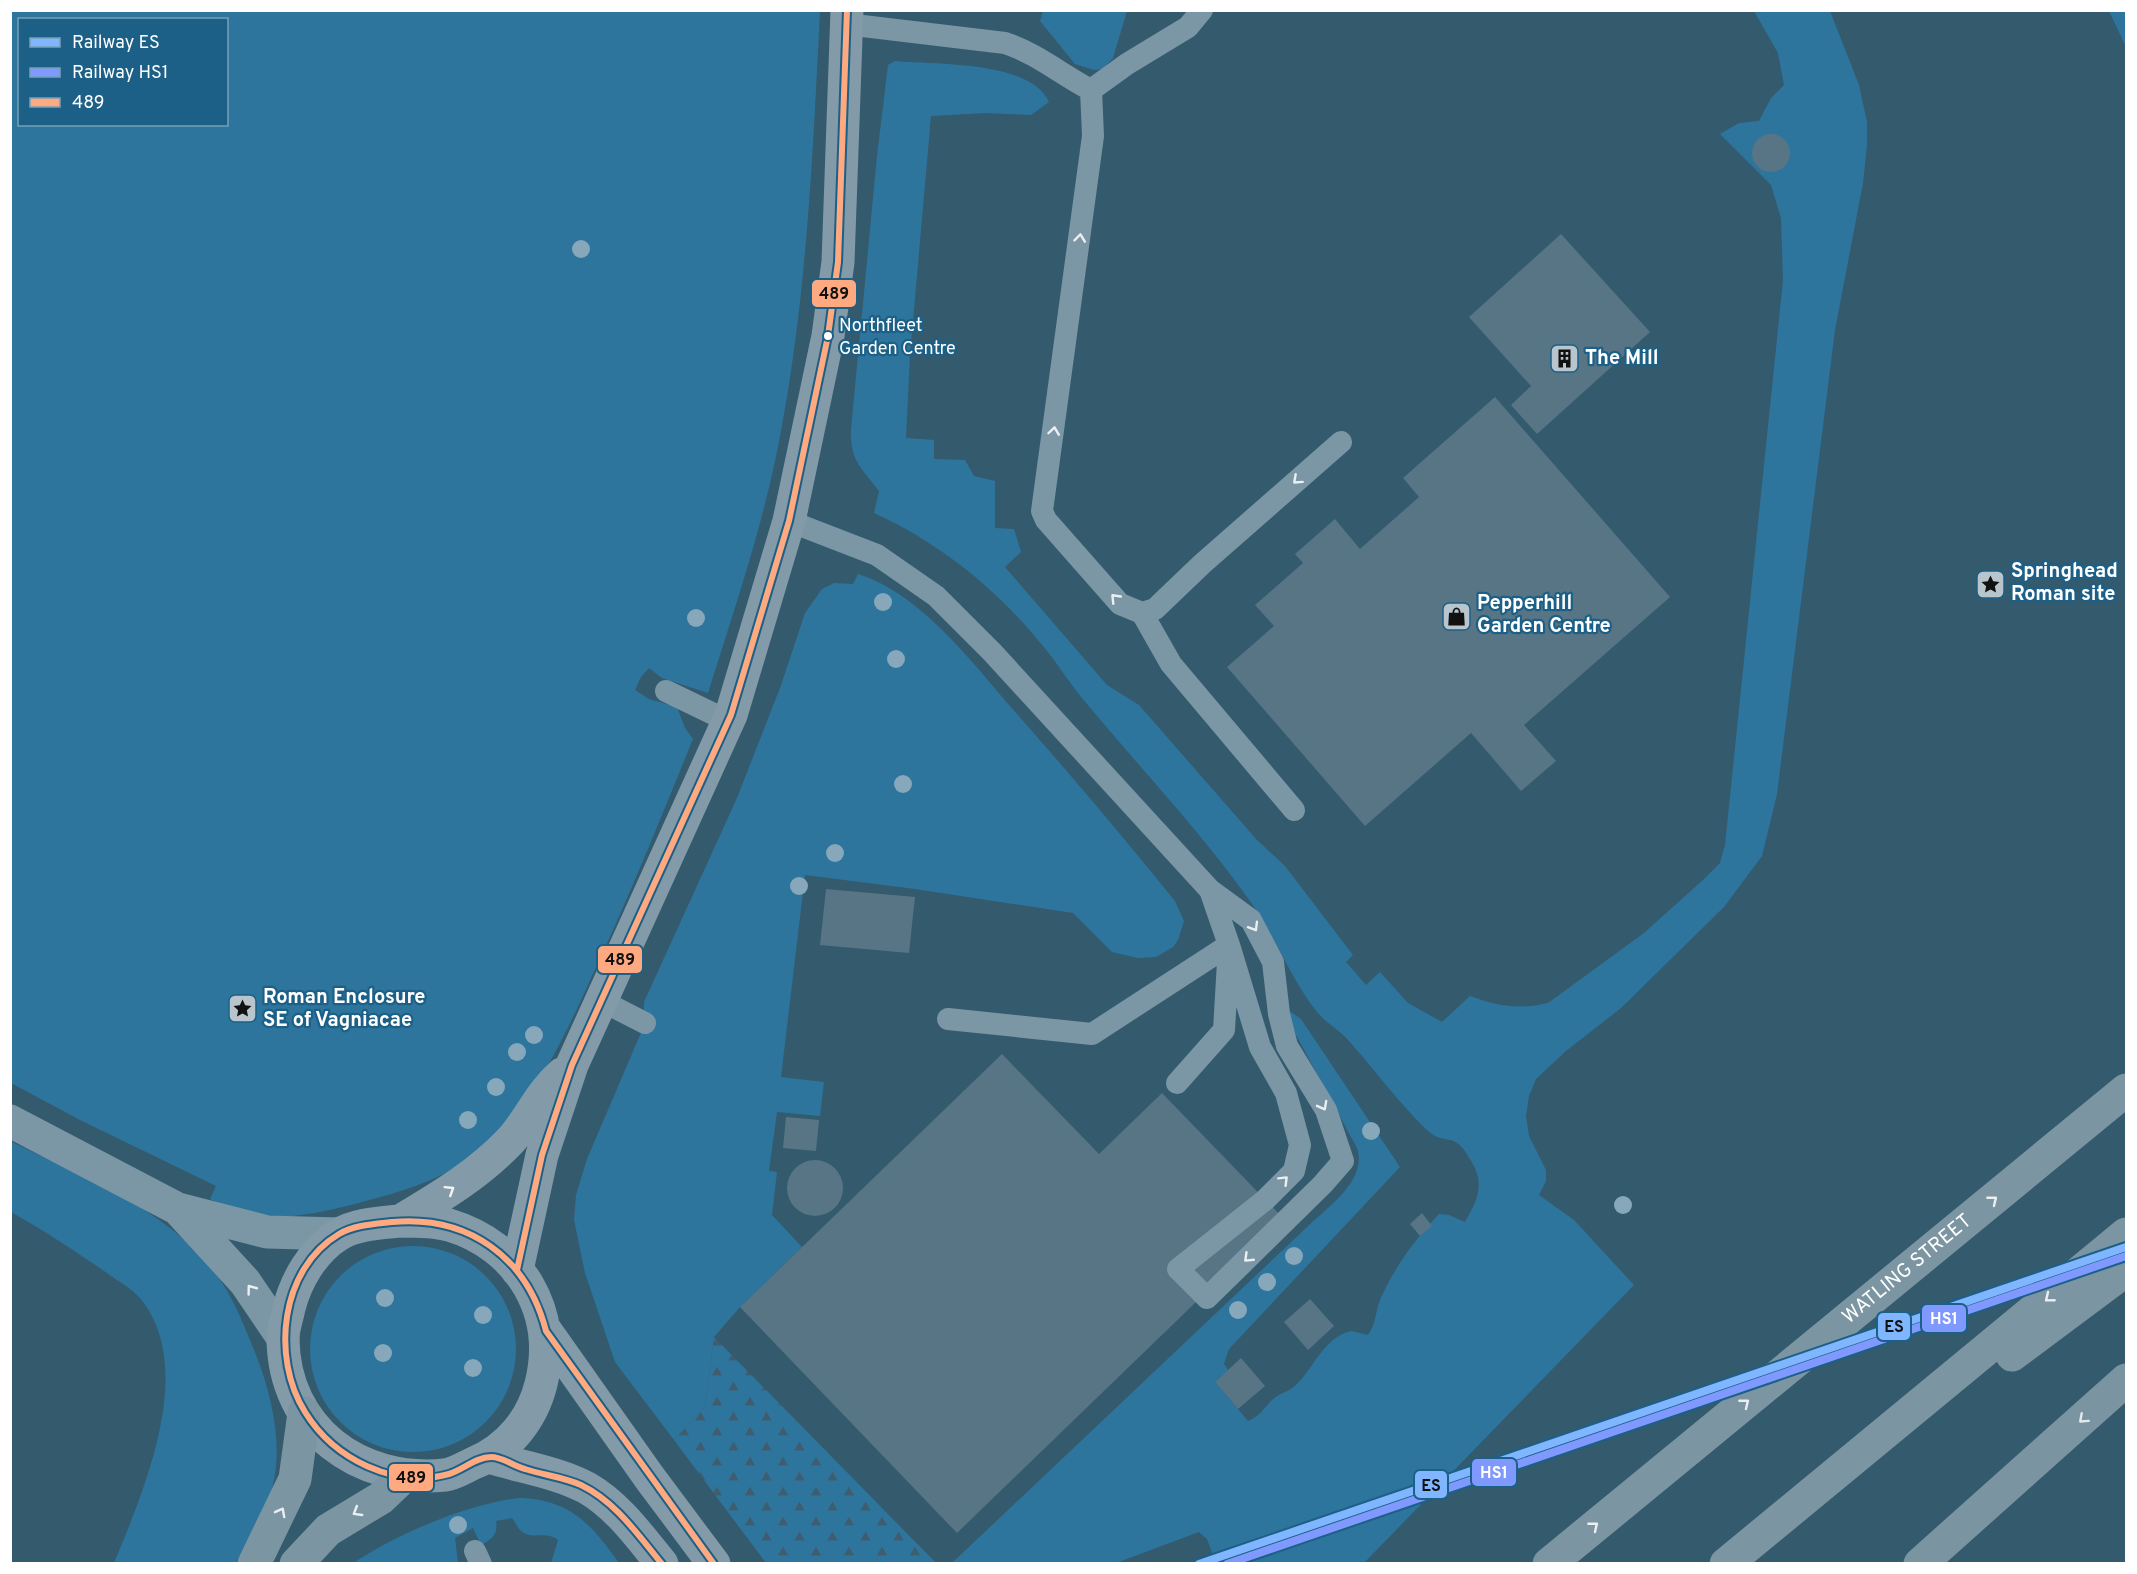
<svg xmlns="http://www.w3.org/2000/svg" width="2137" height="1574" font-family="Overpass,sans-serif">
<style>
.green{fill:#2e759d;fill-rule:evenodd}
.forest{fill:url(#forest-firs)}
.building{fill:#587585}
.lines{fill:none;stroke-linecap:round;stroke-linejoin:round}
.service{stroke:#7b96a4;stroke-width:22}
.tertiary{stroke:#7b96a4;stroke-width:33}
.secondary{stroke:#839ba8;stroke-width:33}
.primary{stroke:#7a94a1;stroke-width:33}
.trunk{stroke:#7b95a2;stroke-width:33}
.bus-1-casing{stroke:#1c6087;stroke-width:10}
.bus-1{stroke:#ffa980;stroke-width:6}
.rail-1-casing{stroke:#1c6087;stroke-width:12}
.rail-2-casing{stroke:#1c6087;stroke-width:12}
.rail-1{stroke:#80b5ff;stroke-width:8}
.rail-2{stroke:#8099ff;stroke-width:8}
.tree{fill:#86a8ba}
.oneway{stroke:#ebeff1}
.oneway2{stroke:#f3f5f6}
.oneway3{stroke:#e4eaec}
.bus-dot{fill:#fff;stroke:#1c6087;stroke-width:2}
.labels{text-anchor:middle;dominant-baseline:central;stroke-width:4.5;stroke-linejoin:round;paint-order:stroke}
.bus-label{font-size:18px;fill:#fff;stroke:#1c6087;text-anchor:start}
.poi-label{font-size:20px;font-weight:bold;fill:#fff;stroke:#1c6087;text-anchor:start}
.street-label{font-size:20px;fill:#fff;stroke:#1c6087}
.line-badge{stroke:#1c6087;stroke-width:2}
.badge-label{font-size:16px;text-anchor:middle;font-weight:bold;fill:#fff}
.pale-badge-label{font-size:16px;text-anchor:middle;font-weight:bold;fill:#111}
</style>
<defs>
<pattern id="forest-firs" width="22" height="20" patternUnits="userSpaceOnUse" patternTransform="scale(1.5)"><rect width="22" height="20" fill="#2e759d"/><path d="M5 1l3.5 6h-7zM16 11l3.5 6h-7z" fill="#3e5e70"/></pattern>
</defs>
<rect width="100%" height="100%" fill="#345a6e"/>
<path class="green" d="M 10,11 L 820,11 C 813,151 807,292 781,431 C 765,520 735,607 708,693 L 662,678 L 649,668 L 641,677 L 635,690 L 649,699 L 677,707 L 685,728 L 693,739 C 662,815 632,890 597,965 C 566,1033 534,1109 472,1156 C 438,1183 392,1194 351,1205 C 300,1217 259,1226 210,1199 L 216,1186 L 80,1120 L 11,1083 ZM 20,20 L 226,20 L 226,124 L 20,124 Z
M 1043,11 L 1127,11 L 1113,58 L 1103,69 L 1094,70 L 1075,64 L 1040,21 Z
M 1754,11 L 1830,11 L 1859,85 L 1867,122 L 1867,145 L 1863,183 L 1835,330 L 1777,794 L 1762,856 L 1724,907 L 1621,1008 L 1566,1051 L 1536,1079 L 1529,1096 L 1526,1116 L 1529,1136 L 1546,1170 L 1546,1181 L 1539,1195 L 1574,1220 L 1634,1285 L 1364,1563 L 1216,1563 L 1207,1539 L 1199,1532 L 1116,1563 L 952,1563 L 1305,1229 C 1326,1208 1368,1181 1357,1148 L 1295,1033 L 1288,1010 L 1301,1019 L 1400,1167 L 1229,1349 L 1224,1364 L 1228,1370 L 1215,1382 L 1248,1421 C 1259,1417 1265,1407 1272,1400 C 1279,1393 1289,1392 1296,1385 C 1315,1367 1323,1338 1351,1331 L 1368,1335 C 1376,1324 1375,1313 1380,1300 C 1394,1268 1415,1239 1439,1214 L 1449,1215 L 1465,1222 C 1475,1204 1484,1189 1475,1168 C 1470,1159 1462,1142 1450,1140 C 1439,1138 1434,1137 1425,1128 C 1397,1101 1375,1070 1349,1041 C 1340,1030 1326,1023 1317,1012 C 1290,978 1276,937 1250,901 C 1201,832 1141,769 1087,704 C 1071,686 1059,665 1043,646 C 998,590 940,543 874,513 L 879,491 C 861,467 850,461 851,429 L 877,156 L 888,65 L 895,61 C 935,65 1030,60 1049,102 L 1031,115 L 987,113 L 931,116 L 910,355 L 906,438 L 934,440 L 934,459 L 965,460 L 974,476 L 995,481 L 995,528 L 1014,529 L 1021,552 L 1005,567 L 1107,685 L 1139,705 L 1257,840 L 1285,866 L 1353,955 L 1346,962 L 1366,985 L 1380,972 L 1408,1003 L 1442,1022 L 1470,996 C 1498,1006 1519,1010 1548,1003 L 1644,933 L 1704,879 L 1720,863 L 1725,845 L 1783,280 L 1781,218 L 1771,185 L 1720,134 L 1739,123 L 1759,121 L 1771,98 L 1784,85 L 1778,53 Z
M 2109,11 L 2126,11 L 2126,47 Z
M 858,574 C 922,594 974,665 1017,714 C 1071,775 1123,837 1175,901 L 1184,921 L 1178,940 L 1173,947 L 1156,957 L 1138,958 L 1112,952 L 1073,913 L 915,889 L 805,875 L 781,1077 L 824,1082 L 820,1116 L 777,1112 L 769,1171 L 777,1172 L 772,1215 L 802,1247 L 740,1307 L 714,1337 L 705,1407 L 674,1440 L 615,1362 L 585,1273 L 574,1220 L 576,1195 L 587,1159 L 649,1014 L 644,1010 L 644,1002 L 737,798 L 780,688 L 805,613 L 822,589 L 834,583 L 853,584 Z
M 10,1141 C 83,1177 174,1211 221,1281 C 236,1304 246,1330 256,1355 C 271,1393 282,1440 274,1480 C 269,1509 249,1538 236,1563 L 114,1563 C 143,1492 198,1368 140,1298 C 131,1288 118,1281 107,1273 C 75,1251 45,1231 11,1212 Z
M310 1349a103 103 0 1 1 206 0a103 103 0 1 1-206 0Z
M 520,1498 C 571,1500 591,1524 619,1563 L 551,1563 L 558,1540 C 546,1531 534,1539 524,1533 C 518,1530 516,1523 512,1518 L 496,1521 C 498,1534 493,1539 481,1545 L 473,1528 L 455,1538 L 458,1563 L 352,1564 C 394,1535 469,1503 520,1498 Z"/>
<path class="forest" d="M 714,1337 L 936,1563 L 766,1563 L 674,1440 L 705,1407 Z"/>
<path class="building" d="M1752 153a19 19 0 1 1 38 0a19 19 0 1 1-38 0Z
M 1561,234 L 1650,332 L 1537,434 L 1511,405 L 1531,386 L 1469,317 Z
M 1495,397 L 1670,597 L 1524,725 L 1556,761 L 1521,791 L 1471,733 L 1365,826 L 1227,667 L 1274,626 L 1255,605 L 1303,563 L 1295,554 L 1335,519 L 1360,549 L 1419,497 L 1403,478 Z
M 826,889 L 915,897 L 909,953 L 820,945 Z
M 1002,1054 L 1099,1154 L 1162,1093 L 1283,1218 L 957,1533 L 740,1307 Z
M 786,1117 L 819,1120 L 816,1151 L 783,1148 Z
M787 1188a28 28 0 1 1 56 0a28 28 0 1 1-56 0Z
M 1422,1213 L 1432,1226 L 1420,1236 L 1410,1224 Z
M 1310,1299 L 1334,1326 L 1308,1350 L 1284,1322 Z
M 1241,1358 L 1265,1386 L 1238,1409 L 1215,1382 Z"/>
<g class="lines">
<path class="service" d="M 846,24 L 1005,43 C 1036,53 1062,75 1091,90 L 1093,136 L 1042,511 L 1046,520 L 1120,604 L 1142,613 L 1155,609 L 1202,564 L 1341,442
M 1091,90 L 1127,64 L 1188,27 L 1202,10
M 789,521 L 877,555 L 936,596 L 992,652 L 1210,890 L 1229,945 L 1224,1030 L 1177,1083
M 1142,613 L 1171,664 L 1294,810
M 666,691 L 728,721
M 602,1001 L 645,1023
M 948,1019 L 1092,1034 L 1229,945 L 1260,1047 L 1286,1093 L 1300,1145 L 1294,1171 L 1265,1200 L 1178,1269 L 1207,1298 L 1323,1184 L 1343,1161 L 1326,1110 L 1287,1046 L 1279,1014 L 1273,962 L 1251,920 L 1210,890
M 475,1551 L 481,1564"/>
<path class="tertiary" d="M 10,1121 L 178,1209 L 267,1232 L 340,1234
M 178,1209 L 245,1282 L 283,1338"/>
<path class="secondary" d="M 400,1221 C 416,1221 434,1221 449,1225 C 520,1246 559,1313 541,1384 C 532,1420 508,1449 474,1463 C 465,1467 454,1474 445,1475 C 359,1484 284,1429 283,1339 C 283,1329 287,1318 289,1308 C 296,1280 313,1251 338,1235 C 354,1224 381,1223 400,1221 Z
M 400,1221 C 440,1197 479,1174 511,1140 C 531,1118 538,1095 562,1074
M 517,1270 L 542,1155 L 572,1065 L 731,715 L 789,521 L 828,336 L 838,262 L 847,10
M 546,1331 L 649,1477 L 714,1564
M 489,1457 C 521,1467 557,1472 587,1488 C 618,1506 639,1536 662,1564"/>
<path class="primary" d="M 1920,1564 L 2126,1380"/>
<g class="trunk">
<path d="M 2012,1355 L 2126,1270"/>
<path d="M 254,1564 L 295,1479 L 304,1413"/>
<path d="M 296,1564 L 328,1530 L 381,1498 L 403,1477"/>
<path id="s1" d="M 1549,1564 L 2126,1090"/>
<path d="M 1726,1564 L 2126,1234"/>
</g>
<defs>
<path id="bus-1" d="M 517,1270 L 542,1155 L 572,1065 L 731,715 L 789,521 L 828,336 L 838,262 L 847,10
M 662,1564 C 638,1535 616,1502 581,1485 C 563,1477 543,1475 525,1469 C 513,1466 503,1457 491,1457 C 476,1457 463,1470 449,1474 C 394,1489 334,1459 305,1412 C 271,1358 280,1269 339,1234 C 354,1225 374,1224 392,1222 C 468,1215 527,1257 546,1331 L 714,1564"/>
</defs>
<use href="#bus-1" class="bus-1-casing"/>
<use href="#bus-1" class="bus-1"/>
<defs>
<path id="rail-1" d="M 1199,1564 L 2126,1247"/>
<path id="rail-2" d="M 1227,1564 L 2126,1256"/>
</defs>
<use href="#rail-1" class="rail-1-casing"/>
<use href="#rail-2" class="rail-2-casing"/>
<use href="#rail-1" class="rail-1"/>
<use href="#rail-2" class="rail-2"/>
</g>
<g class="tree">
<circle cx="581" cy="249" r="9"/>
<circle cx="883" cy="602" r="9"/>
<circle cx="696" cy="618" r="9"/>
<circle cx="896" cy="659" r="9"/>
<circle cx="903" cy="784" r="9"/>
<circle cx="835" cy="853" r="9"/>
<circle cx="799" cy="886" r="9"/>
<circle cx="534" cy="1035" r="9"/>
<circle cx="517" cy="1052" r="9"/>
<circle cx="496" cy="1087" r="9"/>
<circle cx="468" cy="1120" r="9"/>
<circle cx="1371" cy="1131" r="9"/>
<circle cx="1623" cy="1205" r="9"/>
<circle cx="1294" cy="1256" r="9"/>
<circle cx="1267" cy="1282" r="9"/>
<circle cx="385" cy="1298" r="9"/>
<circle cx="1238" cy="1310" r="9"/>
<circle cx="483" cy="1315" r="9"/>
<circle cx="383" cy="1353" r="9"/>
<circle cx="473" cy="1368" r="9"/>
<circle cx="458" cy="1525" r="9"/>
</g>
<defs><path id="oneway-chevron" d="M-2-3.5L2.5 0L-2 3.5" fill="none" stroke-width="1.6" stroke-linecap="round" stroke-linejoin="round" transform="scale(1.5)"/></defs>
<g class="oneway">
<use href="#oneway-chevron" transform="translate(1080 238) rotate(-83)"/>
<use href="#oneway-chevron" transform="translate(1054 431) rotate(-82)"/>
<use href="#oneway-chevron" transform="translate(1297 480) rotate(138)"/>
<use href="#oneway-chevron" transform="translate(1115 598) rotate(-134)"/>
<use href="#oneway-chevron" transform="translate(1254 927) rotate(59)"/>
<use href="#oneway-chevron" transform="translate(1323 1106) rotate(62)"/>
<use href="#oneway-chevron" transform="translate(1284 1180) rotate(-45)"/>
<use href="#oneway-chevron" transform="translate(1993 1200) rotate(-39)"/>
<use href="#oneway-chevron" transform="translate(1248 1258) rotate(136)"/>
<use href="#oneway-chevron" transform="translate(251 1289) rotate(-127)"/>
<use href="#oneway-chevron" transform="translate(2049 1298) rotate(141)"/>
<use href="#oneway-chevron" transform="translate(1745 1403) rotate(-39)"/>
<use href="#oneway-chevron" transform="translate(281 1512) rotate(-62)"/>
<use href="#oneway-chevron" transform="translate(357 1512) rotate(149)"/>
<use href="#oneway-chevron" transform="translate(1594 1526) rotate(-39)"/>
</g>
<use class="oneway2" href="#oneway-chevron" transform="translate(450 1190) rotate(-32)"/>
<use class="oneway3" href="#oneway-chevron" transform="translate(2083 1419) rotate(138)"/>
<defs>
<symbol id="building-square" viewBox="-11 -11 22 22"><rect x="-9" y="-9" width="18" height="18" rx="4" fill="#b8c5cc" stroke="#1c6087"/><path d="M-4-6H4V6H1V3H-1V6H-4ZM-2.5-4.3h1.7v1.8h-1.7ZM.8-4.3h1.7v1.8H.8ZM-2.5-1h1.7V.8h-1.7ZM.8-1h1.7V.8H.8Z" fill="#111"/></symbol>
<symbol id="sight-square" viewBox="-11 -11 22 22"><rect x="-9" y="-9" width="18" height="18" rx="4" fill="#b8c5cc" stroke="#1c6087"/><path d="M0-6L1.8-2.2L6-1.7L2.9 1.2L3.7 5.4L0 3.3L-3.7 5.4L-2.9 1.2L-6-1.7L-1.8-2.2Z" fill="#111"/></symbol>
<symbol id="shop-square" viewBox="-11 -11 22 22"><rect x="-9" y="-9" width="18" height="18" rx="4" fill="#b8c5cc" stroke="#1c6087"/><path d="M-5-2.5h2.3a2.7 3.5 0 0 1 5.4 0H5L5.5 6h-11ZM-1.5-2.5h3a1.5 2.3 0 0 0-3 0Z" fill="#111"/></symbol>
</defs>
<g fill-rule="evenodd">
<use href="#building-square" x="1548" y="342" width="33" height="33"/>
<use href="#sight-square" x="1974" y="568" width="33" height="33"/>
<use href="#shop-square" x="1440" y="600" width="33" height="33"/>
<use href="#sight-square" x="226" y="992" width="33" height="33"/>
</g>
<circle class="bus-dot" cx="828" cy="336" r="5"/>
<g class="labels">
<g class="bus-label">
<text x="839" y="326">Northfleet<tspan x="839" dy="23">Garden Centre</tspan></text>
</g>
<g class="poi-label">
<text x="1585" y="359">The Mill</text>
<text x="2011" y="572">Springhead<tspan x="2011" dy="23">Roman site</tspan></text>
<text x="1477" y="604">Pepperhill<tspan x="1477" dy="23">Garden Centre</tspan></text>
<text x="263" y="998">Roman Enclosure<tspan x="263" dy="23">SE of Vagniacae</tspan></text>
</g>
<g class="street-label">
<text stroke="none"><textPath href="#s1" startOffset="464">WATLING STREET</textPath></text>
</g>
</g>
<g class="line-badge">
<rect x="811" y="279" width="46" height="29" rx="6" fill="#ffa980"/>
<rect x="597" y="945" width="46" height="29" rx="6" fill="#ffa980"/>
<rect x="1921" y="1304" width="46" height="29" rx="6" fill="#8099ff"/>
<rect x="1877" y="1312" width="34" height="29" rx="6" fill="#80b5ff"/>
<rect x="1471" y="1458" width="46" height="29" rx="6" fill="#8099ff"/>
<rect x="388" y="1463" width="46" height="29" rx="6" fill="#ffa980"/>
<rect x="1414" y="1470" width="34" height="29" rx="6" fill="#80b5ff"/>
</g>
<g class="badge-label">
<text x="1944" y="1324">HS1</text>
<text x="1494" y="1478">HS1</text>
</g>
<g class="pale-badge-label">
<text x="834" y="299">489</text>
<text x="620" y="965">489</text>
<text x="1894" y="1332">ES</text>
<text x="411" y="1483">489</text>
<text x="1431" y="1491">ES</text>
</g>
<rect width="2137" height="1574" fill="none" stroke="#ffffff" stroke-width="24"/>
<rect x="18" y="18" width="210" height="108" fill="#1c6087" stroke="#77a0b7" stroke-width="1.5"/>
<rect x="30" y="38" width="30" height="9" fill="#80b5ff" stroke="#77a0b7" stroke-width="1.5"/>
<text x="72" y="48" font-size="18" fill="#ffffff">Railway ES</text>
<rect x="30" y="68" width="30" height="9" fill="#8099ff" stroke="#77a0b7" stroke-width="1.5"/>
<text x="72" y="78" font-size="18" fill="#ffffff">Railway HS1</text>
<rect x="30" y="98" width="30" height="9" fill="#ffa980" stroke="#77a0b7" stroke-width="1.5"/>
<text x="72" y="108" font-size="18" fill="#ffffff">489</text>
</svg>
